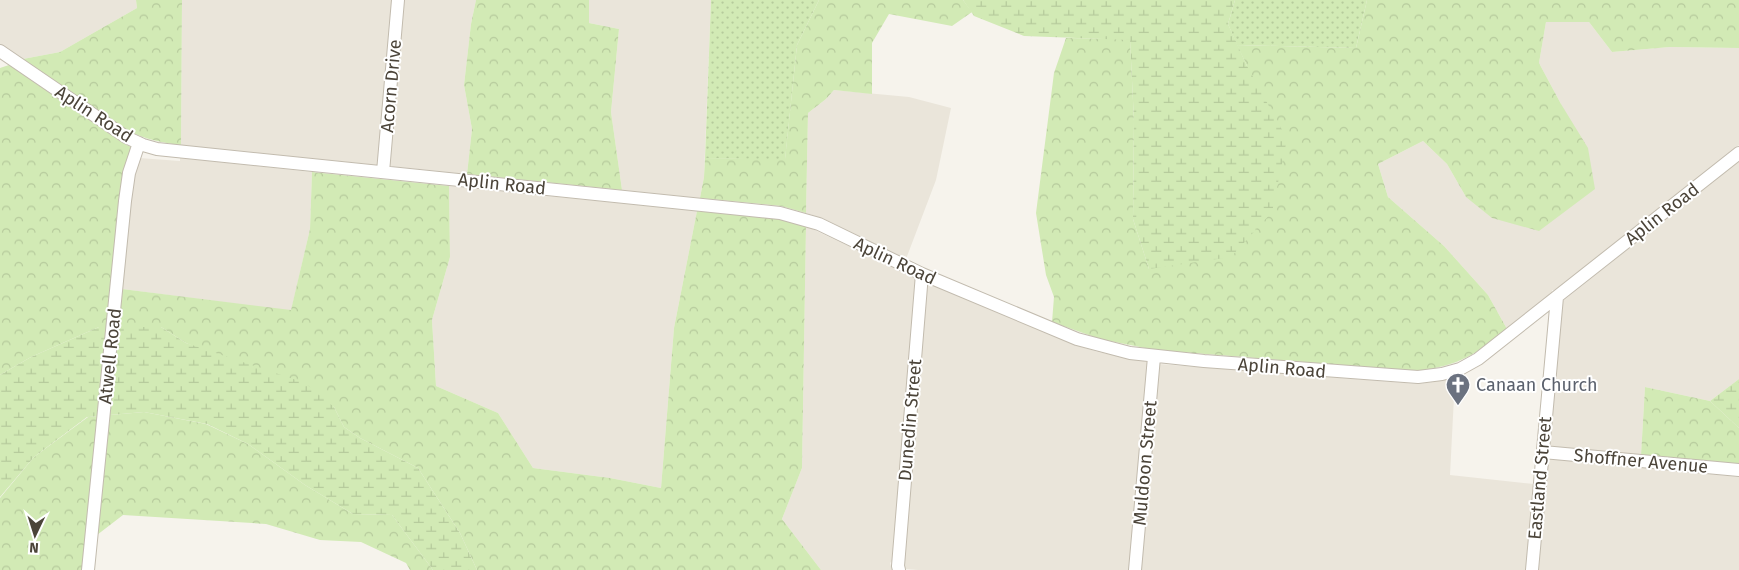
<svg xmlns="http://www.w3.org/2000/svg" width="1739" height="570" font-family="'Fira Sans',sans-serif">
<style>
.residential{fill:#eae5da}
.grass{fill:url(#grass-dots)}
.forest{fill:url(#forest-crowns)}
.wetland{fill:url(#wetland-marsh)}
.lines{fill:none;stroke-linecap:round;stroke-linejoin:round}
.minor-casing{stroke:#c2bbae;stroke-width:14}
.minor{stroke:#fff;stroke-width:12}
.labels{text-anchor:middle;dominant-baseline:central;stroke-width:4;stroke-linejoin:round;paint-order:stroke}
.street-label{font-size:18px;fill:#4b4439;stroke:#fff}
.worship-label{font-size:18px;fill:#5b616d;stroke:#fff;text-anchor:start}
</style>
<defs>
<pattern id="grass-dots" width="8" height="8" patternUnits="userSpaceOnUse" patternTransform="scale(1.25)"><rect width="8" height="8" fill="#d2eab5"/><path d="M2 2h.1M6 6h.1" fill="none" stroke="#b6ca9c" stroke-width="1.8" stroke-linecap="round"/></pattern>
<pattern id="forest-crowns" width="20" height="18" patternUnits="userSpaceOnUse" patternTransform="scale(1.25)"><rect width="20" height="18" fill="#d2eab5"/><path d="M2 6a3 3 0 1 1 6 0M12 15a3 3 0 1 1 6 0" fill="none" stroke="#b6ca9c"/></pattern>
<pattern id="wetland-marsh" width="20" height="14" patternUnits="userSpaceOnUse" patternTransform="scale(1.25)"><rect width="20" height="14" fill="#d2eab5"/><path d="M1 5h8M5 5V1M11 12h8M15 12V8" fill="none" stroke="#b6ca9c"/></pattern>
</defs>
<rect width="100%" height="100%" fill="#f6f3ec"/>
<path class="residential" d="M 0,0 L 136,0 L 137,8 L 60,52 L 23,59 L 0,44 Z
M 182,0 L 393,0 L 378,165 L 181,145 Z
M 404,0 L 476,0 L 471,24 L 464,85 L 472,129 L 467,174 L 389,166 Z
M 589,0 L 711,0 L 704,177 L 700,198 L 622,190 L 611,112 L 619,29 L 589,23 Z
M 1546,22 L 1589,22 L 1612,52 L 1670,47 L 1739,48 L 1739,145 L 1556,291 L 1552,290 L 1552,294 L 1507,329 L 1488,295 L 1444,246 L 1388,197 L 1378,164 L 1423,141 L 1447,164 L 1466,197 L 1561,104 L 1539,63 Z
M 834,90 L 909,97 L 951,108 L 936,180 L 906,259 L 822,218 L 806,213 L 808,113 L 826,99 Z
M 139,158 L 180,161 L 180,158 L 312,172 L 310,229 L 291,311 L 122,289 L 131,201 L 134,174 Z
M 1739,161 L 1739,379 L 1710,401 L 1645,387 L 1641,455 L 1549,446 L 1563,301 Z
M 449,186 L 697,211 L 674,328 L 661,488 L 610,478 L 533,468 L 498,413 L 436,386 L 432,320 L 450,257 Z
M 806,226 L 916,278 L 892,561 L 890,563 L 892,570 L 821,570 L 782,519 L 802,468 Z
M 927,283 L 1075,345 L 1098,352 L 1148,362 L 1129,570 L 918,570 L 906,569 L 903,564 Z
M 1159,364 L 1418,384 L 1434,382 L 1455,377 L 1450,475 L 1534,484 L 1526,570 L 1141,570 Z
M 1548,459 L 1739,477 L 1739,570 L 1538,570 Z"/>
<path class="grass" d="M 711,0 L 819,0 L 797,45 L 785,160 L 705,158 Z
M 1235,0 L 1367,0 L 1356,48 L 1237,45 L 1228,24 Z"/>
<path class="forest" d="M 136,0 L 182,0 L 181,145 C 161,143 146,139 128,131 L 23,59 L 60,52 L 137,8 Z
M 476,0 L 589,0 L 589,23 L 619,29 L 611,112 L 622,190 L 467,174 L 472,129 L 464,85 L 471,24 Z
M 819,0 L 963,0 L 972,12 L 952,26 L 889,14 L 872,43 L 872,94 L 834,90 L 826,99 L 808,113 L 806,213 L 781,206 L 700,198 L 704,177 L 705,158 L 785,159 L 797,45 Z
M 1367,0 L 1739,0 L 1739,48 L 1670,47 L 1612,52 L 1589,22 L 1546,22 L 1539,63 L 1561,104 L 1588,148 L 1595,189 L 1539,231 L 1492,218 L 1466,197 L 1447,164 L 1423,141 L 1378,164 L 1388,197 L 1444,246 L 1488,295 L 1507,329 C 1474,355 1461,365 1418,371 L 1155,350 L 1100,339 L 1052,322 L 1054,297 L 1046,275 L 1036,213 L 1054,73 L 1066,38 L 1130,39 L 1134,121 L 1133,219 L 1149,269 L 1247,66 L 1237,45 L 1356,48 Z
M 9,65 L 123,143 L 131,147 L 107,327 L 99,327 L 31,357 L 0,375 L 0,68 Z
M 312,172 L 449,186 L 450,257 L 432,320 L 436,386 L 498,413 L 533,468 L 610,478 L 661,488 L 674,328 L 697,211 L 779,219 L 806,226 L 802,468 L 782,519 L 821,570 L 477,570 L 460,533 L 418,468 L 360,438 L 344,427 L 334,407 L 186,343 L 161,327 L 119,327 L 122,289 L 291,310 L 310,229 Z
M 1645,387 L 1710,401 L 1739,428 L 1739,464 L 1641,455 Z
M 144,412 L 206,424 L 248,444 L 305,485 L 353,514 L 392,515 L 433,570 L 410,570 L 406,563 L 361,542 L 320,540 L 266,524 L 123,515 L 97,535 L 110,415 Z
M 99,416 L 82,570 L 0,570 L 0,498 L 34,457 L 88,417 Z"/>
<path class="wetland" d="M 963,0 L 1235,0 L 1228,24 L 1247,66 L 1287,139 L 1272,212 L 1231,257 L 1149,269 L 1133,219 L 1134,121 L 1130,40 L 1024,36 L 974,16 Z
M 99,327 L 107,327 L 99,416 L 87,417 L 34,457 L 0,497 L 0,375 L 31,357 Z
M 119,327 L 161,327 L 186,343 L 305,383 L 334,407 L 344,427 L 360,438 L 418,468 L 460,533 L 477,570 L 433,570 L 392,515 L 353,514 L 305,485 L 248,444 L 207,424 L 144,412 L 110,415 Z
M 1739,379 L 1739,428 L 1710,401 Z"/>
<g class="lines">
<defs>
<path id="minor" d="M 0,51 L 126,137 L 143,145 L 157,149 L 780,213 L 819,224 L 922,274 L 1077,339 L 1130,353 L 1204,361 L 1418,377 L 1442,374 L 1460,369 L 1478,359 L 1739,153
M 383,172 L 398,0
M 1543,452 L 1739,470
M 88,570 L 125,201 L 129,173 L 139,143
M 899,570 L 898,566 L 922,274
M 1135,570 L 1154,357
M 1532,570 L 1557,297"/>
</defs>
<use href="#minor" class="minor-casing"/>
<use href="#minor" class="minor"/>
</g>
<defs>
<symbol id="church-pin" viewBox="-11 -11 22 30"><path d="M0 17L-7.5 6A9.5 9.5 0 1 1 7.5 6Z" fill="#6b7280" stroke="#fff"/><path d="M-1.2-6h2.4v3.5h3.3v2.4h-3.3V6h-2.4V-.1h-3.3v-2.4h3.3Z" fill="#fff"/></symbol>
</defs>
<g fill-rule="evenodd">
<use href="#church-pin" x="1444" y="371" width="28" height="38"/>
</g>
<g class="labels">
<g class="street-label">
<text transform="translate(391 86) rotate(-85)">Acorn Drive</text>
<text transform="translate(94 114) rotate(33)">Aplin Road</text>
<text transform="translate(502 184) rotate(6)">Aplin Road</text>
<text transform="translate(1662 214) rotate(-38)">Aplin Road</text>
<text transform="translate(895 261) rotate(25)">Aplin Road</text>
<text transform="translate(110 356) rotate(-84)">Atwell Road</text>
<text transform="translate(1282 368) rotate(5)">Aplin Road</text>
<text transform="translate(910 420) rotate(-85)">Dunedin Street</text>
<text transform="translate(1641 461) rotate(5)">Shoffner Avenue</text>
<text transform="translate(1145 463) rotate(-85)">Muldoon Street</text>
<text transform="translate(1540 478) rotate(-85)">Eastland Street</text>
</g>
<g class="worship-label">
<text x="1476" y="385">Canaan Church</text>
</g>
</g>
<g transform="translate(35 535) rotate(184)" stroke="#ffffff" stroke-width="4" paint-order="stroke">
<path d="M0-4L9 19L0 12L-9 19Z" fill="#4b4439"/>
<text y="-8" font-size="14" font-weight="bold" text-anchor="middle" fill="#4b4439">N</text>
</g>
</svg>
